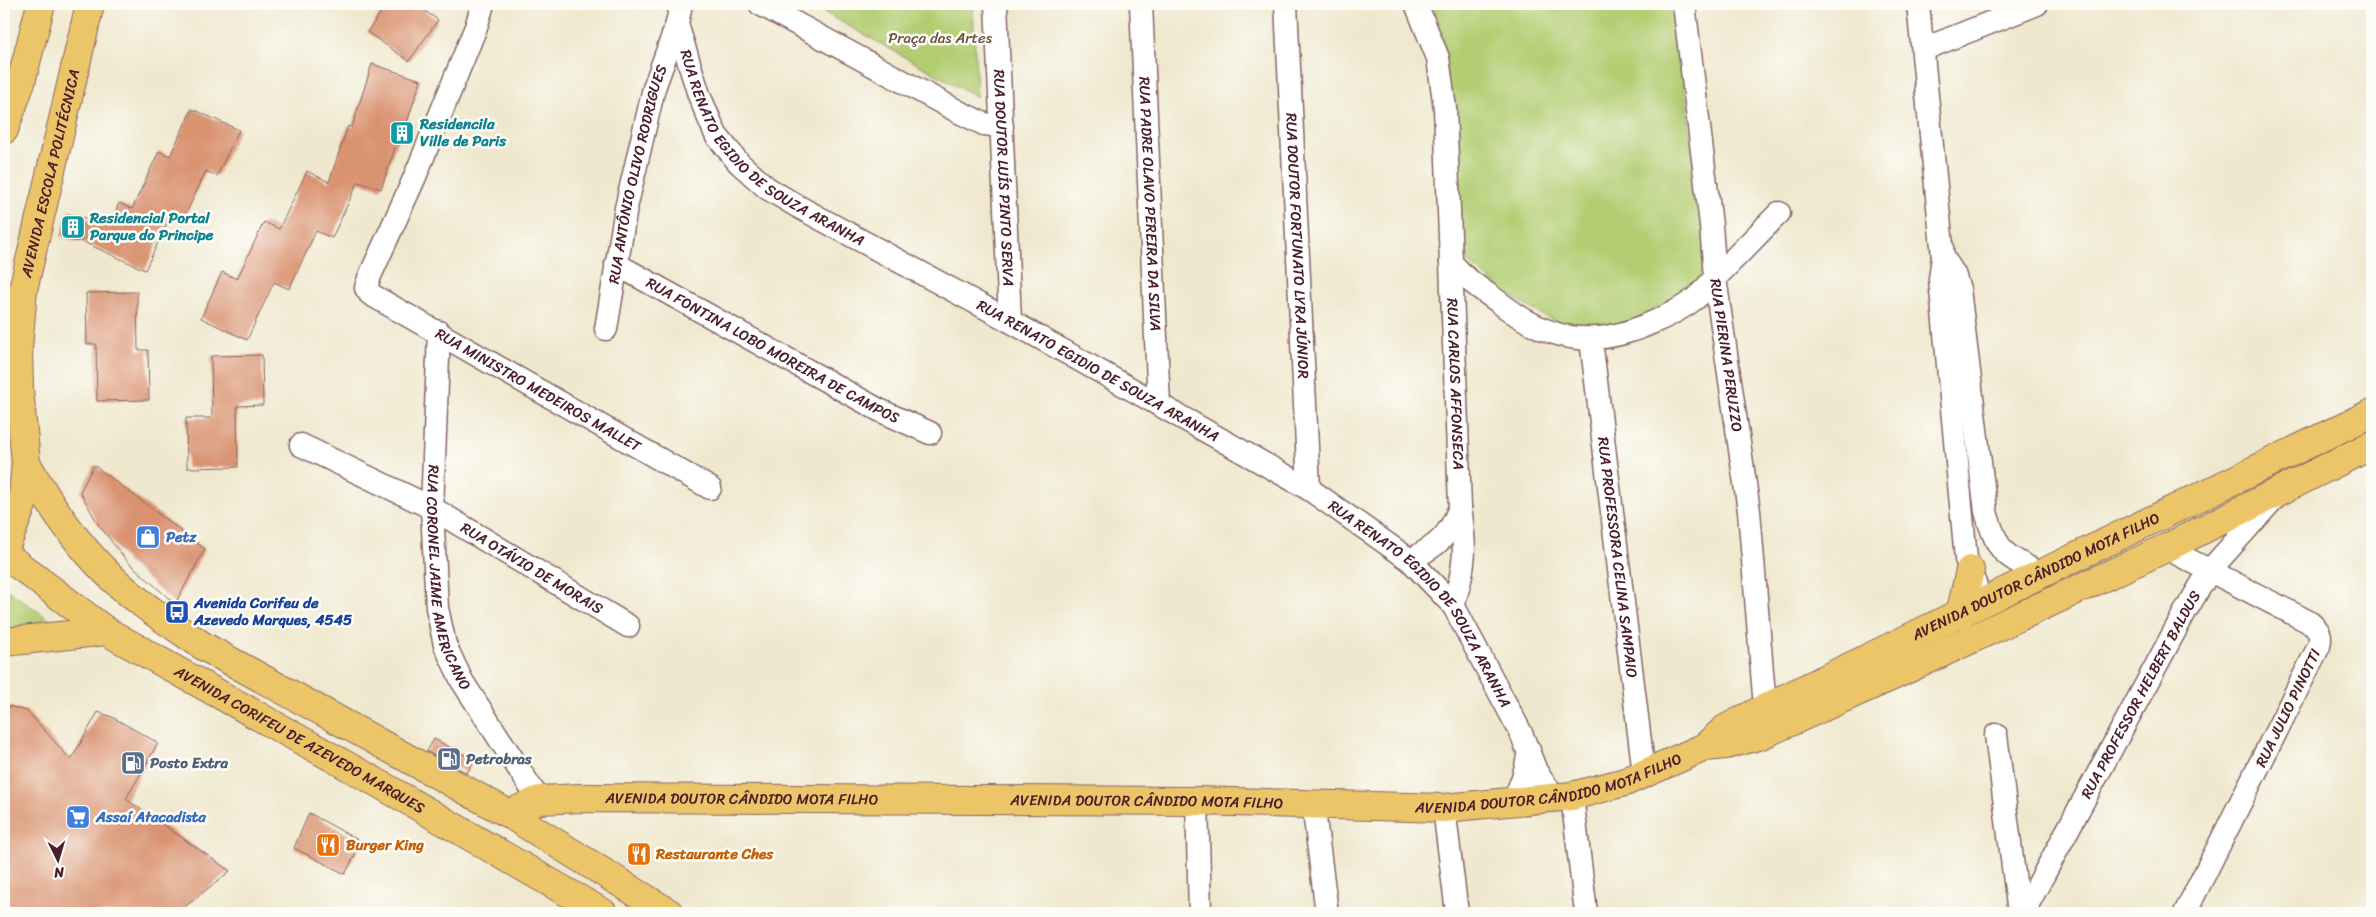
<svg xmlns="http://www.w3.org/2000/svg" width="2376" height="917" font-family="Sriracha,sans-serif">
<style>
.green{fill:#b3cd72;stroke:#7e764e}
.building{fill:#d99371}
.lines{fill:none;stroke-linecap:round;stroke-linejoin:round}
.minor-casing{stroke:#846564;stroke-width:25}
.major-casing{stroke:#846564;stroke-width:30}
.highway-casing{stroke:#846564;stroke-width:30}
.minor{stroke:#fff;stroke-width:22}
.major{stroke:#edc569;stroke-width:28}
.highway{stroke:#edc569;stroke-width:28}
.labels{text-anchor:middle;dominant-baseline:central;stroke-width:5;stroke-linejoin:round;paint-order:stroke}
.park-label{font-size:15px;fill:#6a5340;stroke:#fdfcf7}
.culture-label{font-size:15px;font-weight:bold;fill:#0d838f;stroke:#fdfcf7;text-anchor:start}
.street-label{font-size:15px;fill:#4a1f2b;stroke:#fdfcf7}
.shop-label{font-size:15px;font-weight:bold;fill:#366cbe;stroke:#fdfcf7;text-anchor:start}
.transit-label{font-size:15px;font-weight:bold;fill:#164399;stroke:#fdfcf7;text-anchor:start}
.service-label{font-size:15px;font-weight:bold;fill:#4e5e75;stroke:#fdfcf7;text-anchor:start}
.food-label{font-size:15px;font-weight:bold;fill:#c56008;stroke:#fdfcf7;text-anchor:start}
</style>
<rect width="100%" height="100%" fill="#fdfcf7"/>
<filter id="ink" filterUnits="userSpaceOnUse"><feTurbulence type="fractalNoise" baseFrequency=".02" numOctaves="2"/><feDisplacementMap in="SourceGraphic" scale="10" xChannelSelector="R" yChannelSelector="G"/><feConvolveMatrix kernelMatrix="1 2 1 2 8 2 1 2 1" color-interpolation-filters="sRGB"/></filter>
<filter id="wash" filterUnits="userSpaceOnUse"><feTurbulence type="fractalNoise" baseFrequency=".0096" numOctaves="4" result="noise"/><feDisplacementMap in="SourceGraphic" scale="20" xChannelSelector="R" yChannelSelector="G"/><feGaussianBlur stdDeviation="1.12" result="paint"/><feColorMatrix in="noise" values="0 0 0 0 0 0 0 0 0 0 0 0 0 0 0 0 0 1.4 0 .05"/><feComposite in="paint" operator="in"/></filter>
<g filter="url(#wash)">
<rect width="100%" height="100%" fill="#efe8ce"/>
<path class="green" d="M 809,4 L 973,4 L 977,97 Z
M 1431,4 L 1673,4 L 1701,206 L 1705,268 L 1700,282 L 1693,293 L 1627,325 L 1575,329 L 1544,316 L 1510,296 L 1458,254 L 1444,51 L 1439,22 Z
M 9,591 L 54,623 L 4,633 L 4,594 Z"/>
<g id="blocks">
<path class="building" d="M 387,4 L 415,4 L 438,20 L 409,61 L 367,32 Z
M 372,64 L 421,80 L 402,137 L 399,136 L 381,189 L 358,182 L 332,238 L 316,231 L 289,289 L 274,282 L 247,340 L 201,318 L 222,272 L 237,279 L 264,222 L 279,229 L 307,171 L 329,182 L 348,126 L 352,127 Z
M 192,109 L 239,130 L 217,176 L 206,171 L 184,218 L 172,213 L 145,270 L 79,240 L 78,242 L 61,236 L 68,214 L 110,224 L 119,203 L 132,209 L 159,151 L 170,156 Z
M 137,292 L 138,350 L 148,350 L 149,400 L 97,401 L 96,344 L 87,344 L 86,293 Z
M 262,355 L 263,405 L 237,406 L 238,467 L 187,468 L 186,418 L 212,418 L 211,356 Z
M 94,465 L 205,549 L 175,604 L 127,561 L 98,524 L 80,492 Z
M 4,705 L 27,711 L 71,760 L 98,712 L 112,717 L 158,743 L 126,799 L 230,871 L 177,913 L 4,913 Z
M 434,739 L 474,760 L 467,773 L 427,751 Z
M 309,813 L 362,842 L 345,874 L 294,848 Z"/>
</g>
</g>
<g filter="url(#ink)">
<use href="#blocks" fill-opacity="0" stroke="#846564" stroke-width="1"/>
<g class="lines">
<defs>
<g id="minor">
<path id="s1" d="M 483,4 L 476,27 L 414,179 L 369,278 L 366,288 L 370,294 L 710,488"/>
<path id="s2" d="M 681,4 L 677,24 L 699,95 L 716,135 L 739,163 L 767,188 L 797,206 L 1010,321 L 1309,489 L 1410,560 L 1453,605 L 1521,733 L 1536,771 L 1543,782 L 1556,798"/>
<path d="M 760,4 L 959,112 L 984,124 L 1002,126"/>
<path id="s3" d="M 996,4 L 1010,321"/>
<path id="s4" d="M 1141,4 L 1159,405"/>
<path id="s5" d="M 1286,4 L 1309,489"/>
<path d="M 1416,4 L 1438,58 L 1445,108 L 1451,262 C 1465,280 1486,292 1504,306 C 1552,342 1593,348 1649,324 C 1666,317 1682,309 1696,298 C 1704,291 1710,283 1717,276 C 1738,255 1758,234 1779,213"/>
<path id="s6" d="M 1684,4 L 1711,225 L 1715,278 L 1749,511 L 1765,708"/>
<path d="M 1918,4 L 1943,257 L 1940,279 L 1966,559 L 1976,586"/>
<path d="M 1924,49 L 2037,4"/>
<path d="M 1943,257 L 1954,274 L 1959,289 L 1986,512 C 1999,555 2003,554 2041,574"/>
<path id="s7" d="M 1451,262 L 1460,507 C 1466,548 1466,566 1453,605"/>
<path id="s8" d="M 616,264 L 879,410 L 930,433"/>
<path id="s9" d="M 606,329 L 626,208 L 654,88 L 677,24"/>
<path id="s10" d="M 439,332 L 432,508 L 437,608 L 445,645 L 462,681 L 539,800"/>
<path id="s11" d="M 1591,340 L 1644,774"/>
<path id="s12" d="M 301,445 L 432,508 L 628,626"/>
<path d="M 2166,548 L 2309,622 C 2319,630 2322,634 2319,646 L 2185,913"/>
<path d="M 1410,560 C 1437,546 1449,537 1460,507"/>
<path d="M 1996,735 L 2019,913"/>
<path d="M 1572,796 L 1586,913"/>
<path d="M 1197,801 L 1200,913"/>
<path d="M 1512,802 C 1522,785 1526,770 1529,750"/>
<path d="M 1313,803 L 1327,913"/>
<path d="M 1444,808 L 1457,913"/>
<path id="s13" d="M 2023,913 L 2186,610 L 2210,570 L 2277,495"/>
</g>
<g id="major">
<path d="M 26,463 C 47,500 70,535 100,566 C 130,598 168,622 203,646 L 509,814 L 669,913"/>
<path id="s14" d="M 4,554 L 106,631 L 376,782 L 603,913"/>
<path d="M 1960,615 L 1970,570"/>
<path id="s15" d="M 1708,744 L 1725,729 L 1765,708 L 2372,413"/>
<path id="s16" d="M 509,814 L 539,800 L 581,798 L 1197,801 L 1444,808 L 1572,796 L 1625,782 L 1705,747 L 1726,745 L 1761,735 L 1897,674 L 2166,548 L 2372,445"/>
</g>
<g id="highway">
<path d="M 4,130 L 21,82 L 41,4"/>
<path id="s17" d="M 4,551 L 22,505 L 26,463 L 19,389 L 18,348 L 23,290 L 90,4"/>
<path d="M 4,642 L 106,631"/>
</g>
</defs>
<use href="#minor" class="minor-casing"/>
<use href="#major" class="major-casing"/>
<use href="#highway" class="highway-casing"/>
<use href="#minor" class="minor"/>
<use href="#major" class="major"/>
<use href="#highway" class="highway"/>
</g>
</g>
<defs>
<symbol id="building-square" viewBox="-11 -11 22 22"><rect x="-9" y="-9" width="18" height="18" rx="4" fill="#0f9aa8" stroke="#fdfcf7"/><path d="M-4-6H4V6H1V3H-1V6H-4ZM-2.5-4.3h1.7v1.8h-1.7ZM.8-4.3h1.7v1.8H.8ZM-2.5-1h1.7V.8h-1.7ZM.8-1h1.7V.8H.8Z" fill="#fff"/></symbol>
<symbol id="shop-square" viewBox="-11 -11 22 22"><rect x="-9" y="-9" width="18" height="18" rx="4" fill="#3f7fe0" stroke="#fdfcf7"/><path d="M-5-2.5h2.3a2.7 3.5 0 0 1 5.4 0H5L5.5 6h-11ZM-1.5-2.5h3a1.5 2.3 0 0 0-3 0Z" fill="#fff"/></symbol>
<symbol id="bus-square" viewBox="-11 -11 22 22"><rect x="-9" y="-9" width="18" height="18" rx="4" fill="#1a4fb4" stroke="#fdfcf7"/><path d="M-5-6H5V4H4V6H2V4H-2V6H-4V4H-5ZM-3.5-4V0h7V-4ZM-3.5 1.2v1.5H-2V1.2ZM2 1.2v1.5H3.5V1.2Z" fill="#fff"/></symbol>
<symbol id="fuel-square" viewBox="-11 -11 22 22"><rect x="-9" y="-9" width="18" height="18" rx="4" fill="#5c6f8a" stroke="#fdfcf7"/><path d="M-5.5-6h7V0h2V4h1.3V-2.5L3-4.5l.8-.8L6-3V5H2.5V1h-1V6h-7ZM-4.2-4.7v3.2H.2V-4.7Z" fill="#fff"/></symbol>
<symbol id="supermarket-square" viewBox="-11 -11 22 22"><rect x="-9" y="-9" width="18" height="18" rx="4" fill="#3f7fe0" stroke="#fdfcf7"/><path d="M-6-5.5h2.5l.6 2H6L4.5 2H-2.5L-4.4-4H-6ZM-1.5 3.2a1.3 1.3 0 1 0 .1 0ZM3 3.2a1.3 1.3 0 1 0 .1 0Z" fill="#fff"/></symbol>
<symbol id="restaurant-square" viewBox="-11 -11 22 22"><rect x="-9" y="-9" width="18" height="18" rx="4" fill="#e8710a" stroke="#fdfcf7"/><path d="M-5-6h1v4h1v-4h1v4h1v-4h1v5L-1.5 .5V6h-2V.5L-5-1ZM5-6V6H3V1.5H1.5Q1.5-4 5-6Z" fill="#fff"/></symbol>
</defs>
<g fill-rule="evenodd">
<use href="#building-square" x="388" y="119" width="28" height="28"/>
<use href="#building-square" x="59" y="213" width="28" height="28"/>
<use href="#shop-square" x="134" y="523" width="28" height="28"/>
<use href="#bus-square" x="163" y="598" width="28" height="28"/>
<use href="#fuel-square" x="435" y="745" width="28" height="28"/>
<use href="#fuel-square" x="119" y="749" width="28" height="28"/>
<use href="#supermarket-square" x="64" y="803" width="28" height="28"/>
<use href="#restaurant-square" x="314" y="831" width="28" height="28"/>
<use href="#restaurant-square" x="625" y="840" width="28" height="28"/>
</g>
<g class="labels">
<g class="park-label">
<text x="940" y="38">Praça das Artes</text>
</g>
<g class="culture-label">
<text x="420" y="124">Residencila<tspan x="420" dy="17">Ville de Paris</tspan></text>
<text x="90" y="218">Residencial Portal<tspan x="90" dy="17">Parque do Principe</tspan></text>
</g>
<g class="street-label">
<text stroke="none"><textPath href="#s2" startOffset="185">RUA RENATO EGIDIO DE SOUZA ARANHA</textPath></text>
<text stroke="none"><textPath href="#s17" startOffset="385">AVENIDA ESCOLA POLITÉCNICA</textPath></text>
<text stroke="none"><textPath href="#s9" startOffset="158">RUA ANTÔNIO OLIVO RODRIGUES</textPath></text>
<text stroke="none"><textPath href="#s3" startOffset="174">RUA DOUTOR LUÍS PINTO SERVA</textPath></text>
<text stroke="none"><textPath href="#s4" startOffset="200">RUA PADRE OLAVO PEREIRA DA SILVA</textPath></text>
<text stroke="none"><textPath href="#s5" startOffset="242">RUA DOUTOR FORTUNATO LYRA JÚNIOR</textPath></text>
<text stroke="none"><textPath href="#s8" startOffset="179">RUA FONTINA LOBO MOREIRA DE CAMPOS</textPath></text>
<text stroke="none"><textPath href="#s6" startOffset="354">RUA PIERINA PERUZZO</textPath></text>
<text stroke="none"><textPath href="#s2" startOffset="590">RUA RENATO EGIDIO DE SOUZA ARANHA</textPath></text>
<text stroke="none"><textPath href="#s7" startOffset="122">RUA CARLOS AFFONSECA</textPath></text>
<text stroke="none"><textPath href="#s1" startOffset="508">RUA MINISTRO MEDEIROS MALLET</textPath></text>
<text stroke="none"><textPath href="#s11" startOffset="219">RUA PROFESSORA CELINA SAMPAIO</textPath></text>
<text stroke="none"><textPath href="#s12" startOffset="262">RUA OTÁVIO DE MORAIS</textPath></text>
<text stroke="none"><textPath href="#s10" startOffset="248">RUA CORONEL JAIME AMERICANO</textPath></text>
<text stroke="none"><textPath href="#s15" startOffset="369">AVENIDA DOUTOR CÂNDIDO MOTA FILHO</textPath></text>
<text stroke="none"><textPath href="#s2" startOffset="995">RUA RENATO EGIDIO DE SOUZA ARANHA</textPath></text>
<text stroke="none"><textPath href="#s13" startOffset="248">RUA PROFESSOR HELBERT BALDUS</textPath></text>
<text transform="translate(2288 708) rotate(-64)">RUA JULIO PINOTTI</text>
<text stroke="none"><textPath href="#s14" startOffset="350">AVENIDA CORIFEU DE AZEVEDO MARQUES</textPath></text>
<text stroke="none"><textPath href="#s16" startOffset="1046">AVENIDA DOUTOR CÂNDIDO MOTA FILHO</textPath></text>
<text stroke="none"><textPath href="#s16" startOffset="236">AVENIDA DOUTOR CÂNDIDO MOTA FILHO</textPath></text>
<text stroke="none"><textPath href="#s16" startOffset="641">AVENIDA DOUTOR CÂNDIDO MOTA FILHO</textPath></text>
</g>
<g class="shop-label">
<text x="166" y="537">Petz</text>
<text x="96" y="817">Assaí Atacadista</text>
</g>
<g class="transit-label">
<text x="194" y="603">Avenida Corifeu de<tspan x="194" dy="17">Azevedo Marques, 4545</tspan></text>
</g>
<g class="service-label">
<text x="466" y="759">Petrobras</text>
<text x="150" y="763">Posto Extra</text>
</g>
<g class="food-label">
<text x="346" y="845">Burger King</text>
<text x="656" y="854">Restaurante Ches</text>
</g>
</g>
<rect width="2376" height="917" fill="none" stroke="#fdfcf7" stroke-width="20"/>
<g transform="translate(58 860) rotate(175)" stroke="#fdfcf7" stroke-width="4" paint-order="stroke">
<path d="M0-4L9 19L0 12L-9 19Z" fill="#4a1f2b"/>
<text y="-8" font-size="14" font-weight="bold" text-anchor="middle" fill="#4a1f2b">N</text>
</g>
</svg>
